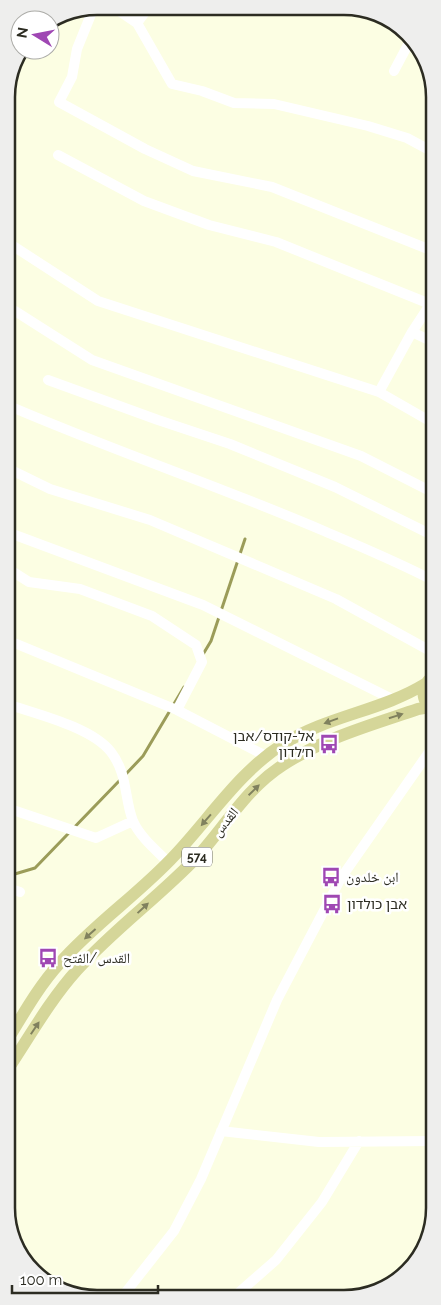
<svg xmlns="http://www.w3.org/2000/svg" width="441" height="1305" font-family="Raleway,'Noto Naskh Arabic','Noto Sans Hebrew',sans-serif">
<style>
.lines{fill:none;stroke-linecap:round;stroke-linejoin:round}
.stream{stroke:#9b9c59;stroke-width:3}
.minor{stroke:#fff;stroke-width:10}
.major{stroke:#d5d699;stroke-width:12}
.oneway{fill:#80815e}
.labels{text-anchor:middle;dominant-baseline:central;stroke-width:5;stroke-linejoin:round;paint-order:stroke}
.shield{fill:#fff;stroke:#6b6b64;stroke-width:1}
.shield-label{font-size:12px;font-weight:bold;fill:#2c2c22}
.poi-label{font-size:14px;fill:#2c2c22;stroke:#fff;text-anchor:start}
.street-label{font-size:14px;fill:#2c2c22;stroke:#fff}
.rim{fill:none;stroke:#2c2c22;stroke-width:2.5}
</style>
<rect width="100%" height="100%" fill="#fcfee3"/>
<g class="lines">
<path class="stream" d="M 202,656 L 211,641 L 245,539
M 125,775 L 143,756 L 184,687
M 8,876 L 35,868 L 121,779"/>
<path class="minor" d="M 112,6 L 137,23 L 172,84 L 202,91 L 234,103 L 274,104 L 368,126 L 407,138 L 433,152
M 94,7 L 77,49 L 72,77 L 59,102 L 145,149 L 193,171 L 272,187 L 433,251
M 137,23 L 149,7
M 394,71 L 411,39
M 58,155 L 144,201 L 209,225 L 276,242 L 430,304
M 7,242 L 98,301 L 379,392 L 433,423
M 15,311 L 92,360 L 361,456 L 434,493
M 412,332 L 433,342
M 48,380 L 158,420 L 230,444 L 335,487 L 434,536
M 379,392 L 412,332 L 433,300
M 7,405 C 111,450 219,486 324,531 C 361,547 398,562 434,581
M 7,468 L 50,489 L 150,520 L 336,599 L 434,653
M 7,532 L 203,605 L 394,700
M 7,568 L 29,582 L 80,589 L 152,616 L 196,645 L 202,662 L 177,710
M 7,640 L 177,710 L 266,756
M 7,704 C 36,714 92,727 111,752 C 128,774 124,798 133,821 C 140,837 156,850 168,862
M 7,808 L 96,838 L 133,821
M 7,822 L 11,809
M 8,888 L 20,892
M 221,1131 L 319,1142 L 434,1141
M 70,1292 L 104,1297
M 236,1295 L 276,1260 L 322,1202 L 359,1141
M 122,1297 L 174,1231 L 201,1179 L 277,1000 L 341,878 L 434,745"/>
<path class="major" d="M 434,676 C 420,685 420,701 434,710
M 8,1039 C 24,1013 39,986 59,964 C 94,924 139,894 175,855 C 210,818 239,772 283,744 C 327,716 381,711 425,684
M 8,1069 C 30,1036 50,1000 77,970 C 114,929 160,896 198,856 C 226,825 247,788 283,765 C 324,738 371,725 418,709 L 430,707"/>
</g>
<defs><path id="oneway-solid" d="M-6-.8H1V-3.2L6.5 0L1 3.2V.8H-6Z" transform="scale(1.25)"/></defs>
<g class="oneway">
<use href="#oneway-solid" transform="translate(396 716) rotate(-18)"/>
<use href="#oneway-solid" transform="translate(331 721) rotate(160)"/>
<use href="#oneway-solid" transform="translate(254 790) rotate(-44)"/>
<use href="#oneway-solid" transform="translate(206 820) rotate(131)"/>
<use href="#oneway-solid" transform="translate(143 908) rotate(-43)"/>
<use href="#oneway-solid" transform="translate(90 934) rotate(138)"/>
<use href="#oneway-solid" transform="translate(35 1028) rotate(-56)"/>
</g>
<defs>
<symbol id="bus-bare" viewBox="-9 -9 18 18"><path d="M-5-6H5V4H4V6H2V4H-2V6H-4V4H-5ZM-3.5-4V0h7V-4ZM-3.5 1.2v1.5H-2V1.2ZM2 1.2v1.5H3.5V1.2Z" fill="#9f47b3" stroke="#fff" stroke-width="2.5" paint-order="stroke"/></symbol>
</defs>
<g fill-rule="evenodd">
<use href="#bus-bare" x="315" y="730" width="28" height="28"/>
<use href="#bus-bare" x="317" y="863" width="28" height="28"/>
<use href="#bus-bare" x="318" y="890" width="28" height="28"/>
<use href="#bus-bare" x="34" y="944" width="28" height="28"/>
</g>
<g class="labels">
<rect class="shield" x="182" y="847.5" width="30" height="19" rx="4"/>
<g class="shield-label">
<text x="197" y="857">574</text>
</g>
<g class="poi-label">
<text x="314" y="736" text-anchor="end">אל-קודס/אבן<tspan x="314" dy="16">ח׳לדון</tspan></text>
<text x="346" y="877">ابن خلدون</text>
<text x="347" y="904">אבן כולדון</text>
<text x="63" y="958">القدس/الفتح</text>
</g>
<g class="street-label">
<text transform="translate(225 822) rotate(-51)">القدس</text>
</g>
</g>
<path d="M0 0H441V1305H0ZM97 15H344A82 82 0 0 1 426 97V1208A82 82 0 0 1 344 1290H97A82 82 0 0 1 15 1208V97A82 82 0 0 1 97 15Z" fill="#eeeeed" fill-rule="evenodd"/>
<path class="rim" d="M97 15H344A82 82 0 0 1 426 97V1208A82 82 0 0 1 344 1290H97A82 82 0 0 1 15 1208V97A82 82 0 0 1 97 15Z"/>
<g transform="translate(35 35) rotate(280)"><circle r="24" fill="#ffffff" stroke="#ababa7"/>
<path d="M0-4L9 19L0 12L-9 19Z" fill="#9f47b3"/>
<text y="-8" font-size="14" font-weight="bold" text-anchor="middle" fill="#2c2c22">N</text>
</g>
<path d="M12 1285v8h146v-8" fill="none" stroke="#2c2c22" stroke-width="2.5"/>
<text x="20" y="1285" font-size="15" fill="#2c2c22" stroke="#ffffff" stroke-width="4" paint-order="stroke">100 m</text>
</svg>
